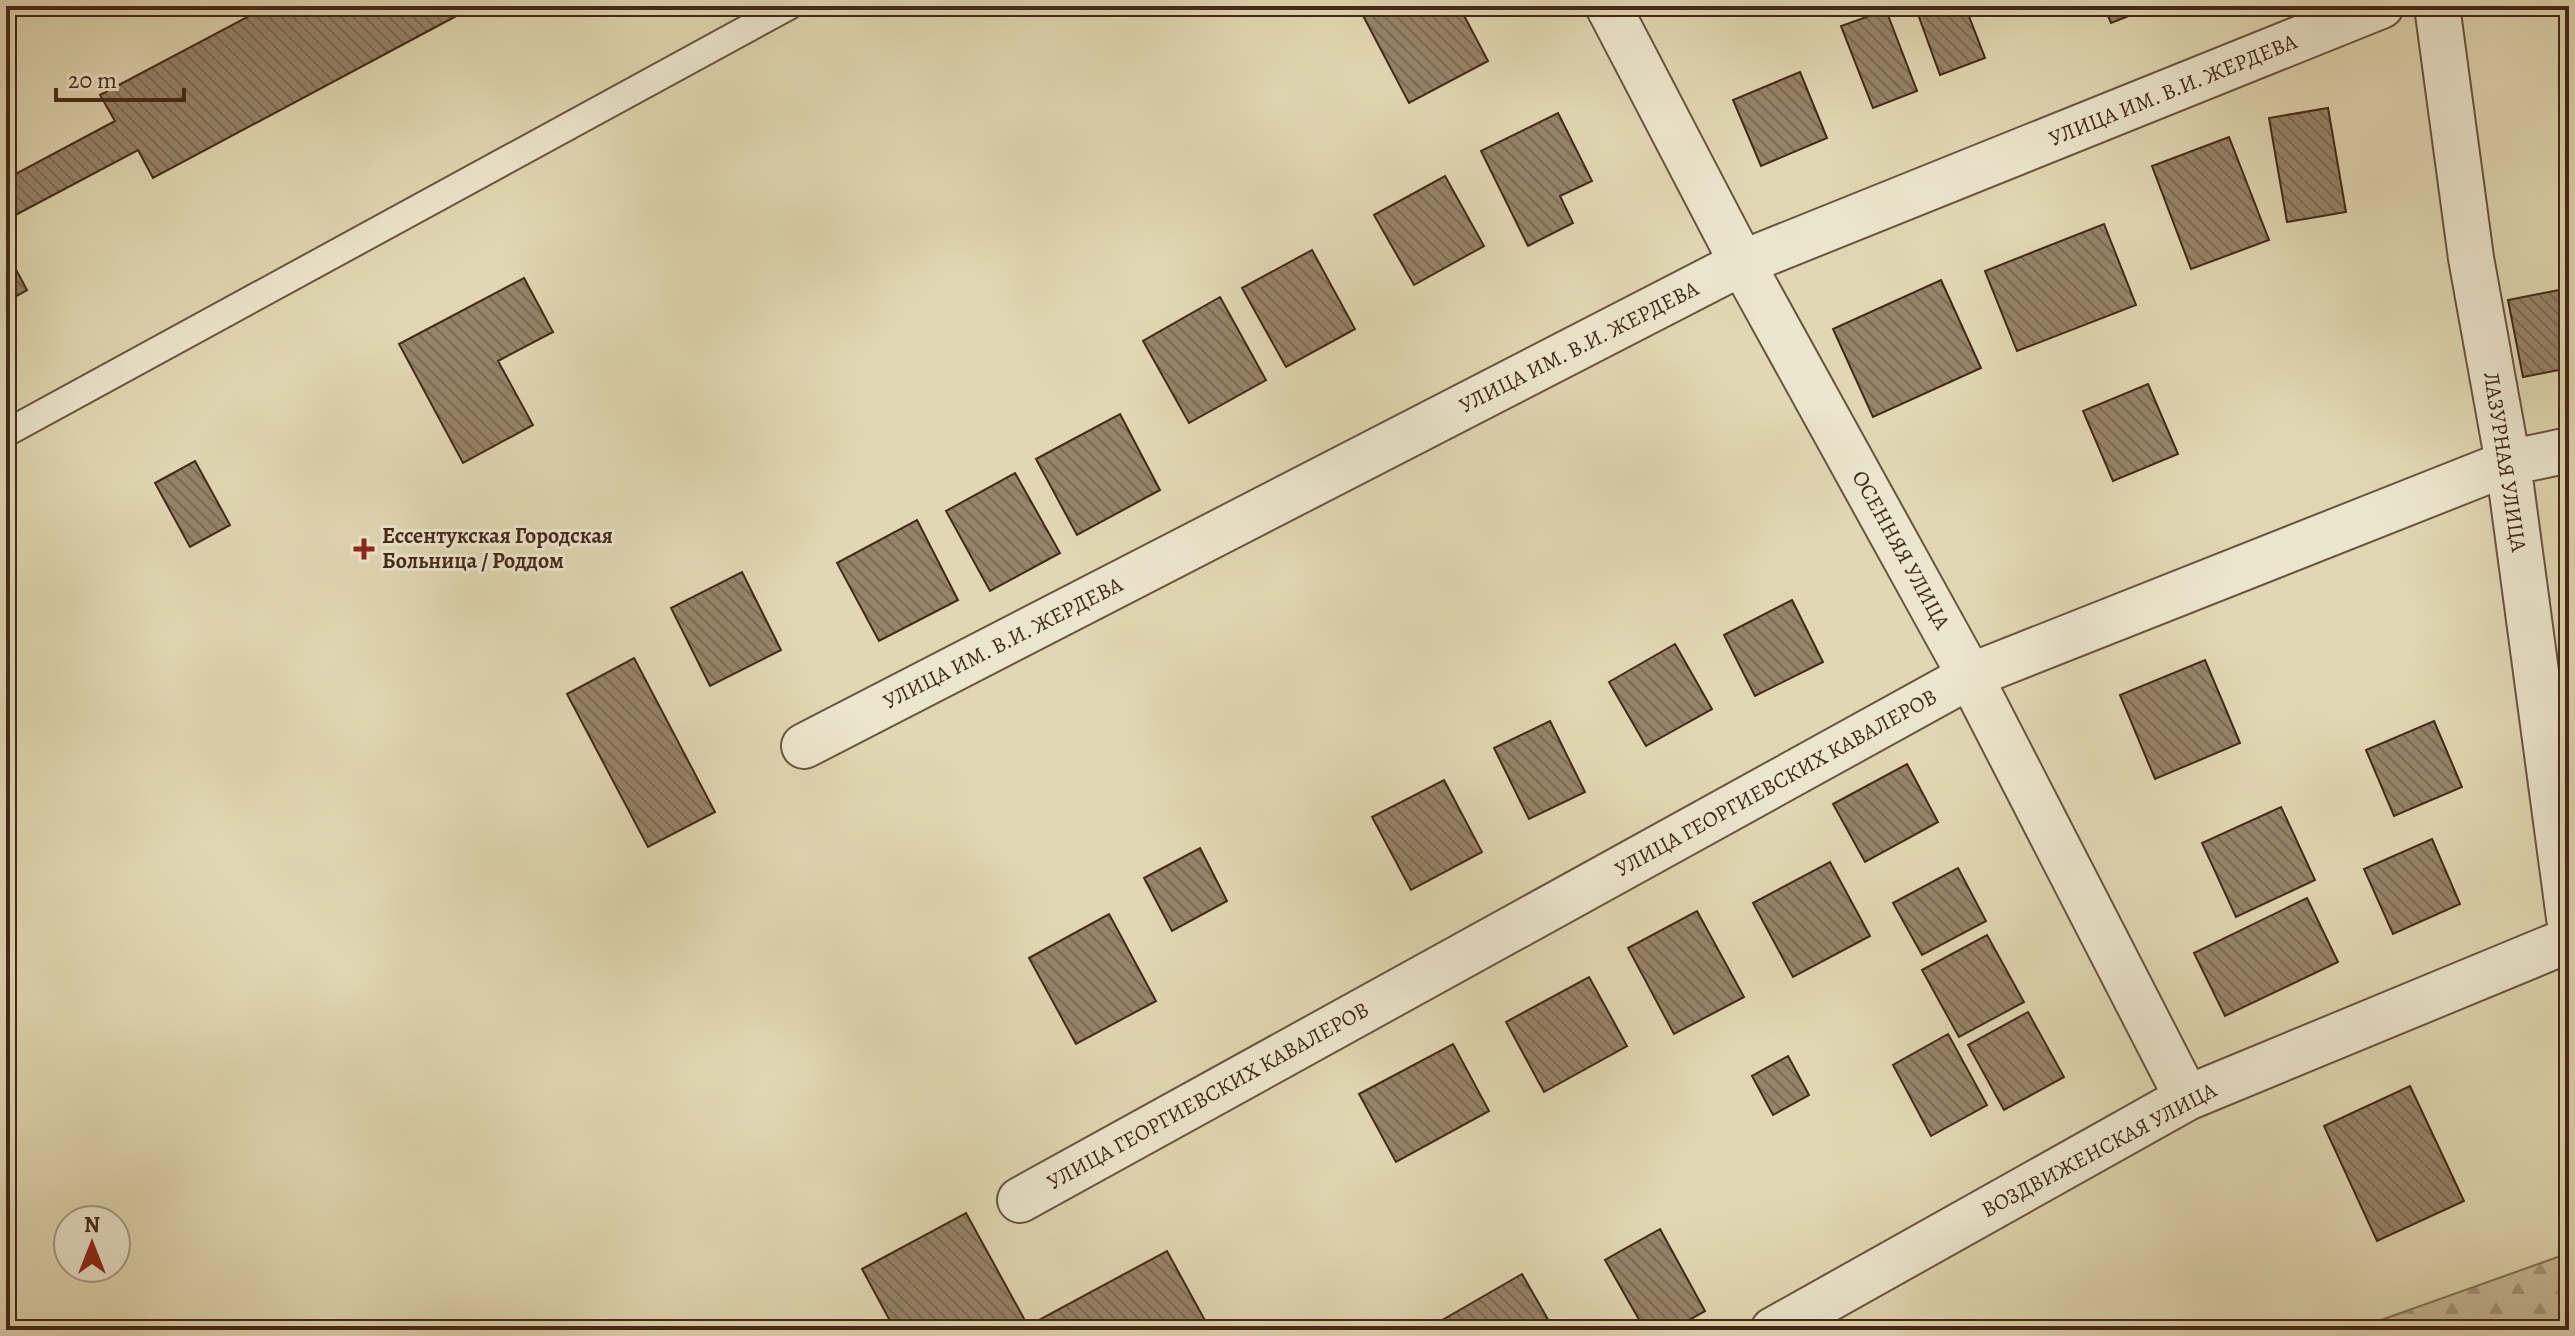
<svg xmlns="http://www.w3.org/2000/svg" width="2575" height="1336" font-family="Alegreya,serif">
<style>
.forest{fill:url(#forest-firs);stroke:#857158;stroke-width:2}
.building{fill:url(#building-back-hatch);stroke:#442818;stroke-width:2}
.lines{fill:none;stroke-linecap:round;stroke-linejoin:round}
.lane-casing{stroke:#6b543f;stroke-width:30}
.street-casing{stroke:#6b543f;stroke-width:48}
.lane{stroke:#ece6ce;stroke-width:26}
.street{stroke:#ece6ce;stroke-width:44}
.poi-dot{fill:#8f2418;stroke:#ece6ce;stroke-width:3}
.labels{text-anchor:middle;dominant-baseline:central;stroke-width:6;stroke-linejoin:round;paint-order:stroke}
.street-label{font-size:22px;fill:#442818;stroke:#ece6ce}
.poi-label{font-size:22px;font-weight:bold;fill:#442818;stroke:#ece6ce;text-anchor:start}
</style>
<defs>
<pattern id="forest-firs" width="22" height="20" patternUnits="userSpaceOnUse" patternTransform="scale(2)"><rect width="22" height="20" fill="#c6ba99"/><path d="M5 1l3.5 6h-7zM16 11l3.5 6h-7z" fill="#a2977c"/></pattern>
<pattern id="building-back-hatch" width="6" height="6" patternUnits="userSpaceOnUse" patternTransform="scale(2)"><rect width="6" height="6" fill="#968469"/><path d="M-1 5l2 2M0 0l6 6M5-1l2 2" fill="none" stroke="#7c6c55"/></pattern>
</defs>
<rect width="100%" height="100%" fill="#e1d8b3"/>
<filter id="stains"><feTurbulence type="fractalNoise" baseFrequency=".0025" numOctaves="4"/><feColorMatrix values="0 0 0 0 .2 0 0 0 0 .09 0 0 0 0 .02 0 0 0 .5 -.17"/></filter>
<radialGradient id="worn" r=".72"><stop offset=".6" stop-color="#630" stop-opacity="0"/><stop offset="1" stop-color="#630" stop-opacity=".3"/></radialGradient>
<path class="forest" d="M 2569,1253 L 2569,1330 L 2353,1330 Z"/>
<path class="building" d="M 268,6 L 475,6 L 153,178 L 138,150 L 6,220 L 6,179 L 115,121 L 100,95 Z
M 1364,6 L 1459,6 L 1488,61 L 1409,103 L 1359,8 Z
M 1915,6 L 1965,6 L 1985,58 L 1940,75 Z
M 2104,6 L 2154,6 L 2111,23 Z
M 1886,10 L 1917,91 L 1873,108 L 1841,26 Z
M 1800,72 L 1827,138 L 1761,166 L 1733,100 Z
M 2328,108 L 2346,212 L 2287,222 L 2269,118 Z
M 1558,113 L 1592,181 L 1560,196 L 1573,223 L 1528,246 L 1481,151 Z
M 2229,137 L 2269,240 L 2191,269 L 2152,166 Z
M 1445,176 L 1484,246 L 1414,285 L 1374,215 Z
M 2104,224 L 2136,305 L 2017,351 L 1985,271 Z
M 1312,250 L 1355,329 L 1286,367 L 1242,288 Z
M 6,251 L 27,290 L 6,302 Z
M 524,278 L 553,332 L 498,361 L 533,425 L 463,463 L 399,344 Z
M 1941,280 L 1981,368 L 1873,417 L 1833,329 Z
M 2569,288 L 2569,368 L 2523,377 L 2508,300 Z
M 1220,297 L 1266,380 L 1189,423 L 1143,341 Z
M 2148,384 L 2178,454 L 2113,481 L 2083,411 Z
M 1120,414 L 1160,490 L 1077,535 L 1036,459 Z
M 195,461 L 230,525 L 190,547 L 155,483 Z
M 1015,473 L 1060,553 L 990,591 L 946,511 Z
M 917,520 L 958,600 L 879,641 L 837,563 Z
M 742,572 L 781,650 L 710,686 L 671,608 Z
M 1792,600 L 1823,662 L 1755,696 L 1724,635 Z
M 1675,644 L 1712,709 L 1646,746 L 1609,682 Z
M 634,658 L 715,812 L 648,847 L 567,694 Z
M 2205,660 L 2240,743 L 2155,779 L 2120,695 Z
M 1550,721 L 1585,792 L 1529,819 L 1494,748 Z
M 2434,721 L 2462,787 L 2394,816 L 2366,750 Z
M 1907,764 L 1938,822 L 1865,862 L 1833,804 Z
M 1444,780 L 1482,852 L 1411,890 L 1372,817 Z
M 2281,807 L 2315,880 L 2236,917 L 2202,843 Z
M 2432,839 L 2460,904 L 2393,934 L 2364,869 Z
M 1200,848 L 1227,901 L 1172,931 L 1144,878 Z
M 1830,862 L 1870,936 L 1793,977 L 1753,903 Z
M 1958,868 L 1986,921 L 1922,955 L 1893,903 Z
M 2307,898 L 2338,962 L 2225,1016 L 2194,953 Z
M 1697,911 L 1744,997 L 1674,1034 L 1628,948 Z
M 1109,914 L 1156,1001 L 1076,1044 L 1029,958 Z
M 1987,935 L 2024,1002 L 1959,1037 L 1922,970 Z
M 1589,977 L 1627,1046 L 1544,1092 L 1506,1022 Z
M 2028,1012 L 2064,1077 L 2004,1110 L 1968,1045 Z
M 1948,1034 L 1987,1105 L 1931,1136 L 1893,1065 Z
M 1453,1044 L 1489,1111 L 1396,1162 L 1359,1094 Z
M 1788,1056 L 1809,1095 L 1773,1115 L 1752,1076 Z
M 2410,1086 L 2464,1201 L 2377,1241 L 2324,1126 Z
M 966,1213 L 1028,1326 L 1167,1251 L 1208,1326 L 1199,1330 L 895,1330 L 862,1269 Z
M 1660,1229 L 1705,1311 L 1671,1330 L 1645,1330 L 1605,1260 Z
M 1522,1274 L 1554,1330 L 1425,1330 Z
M 1971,1321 L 1977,1330 L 1954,1330 Z"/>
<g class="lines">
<defs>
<path id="lane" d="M 6,433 L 789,6"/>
<path id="street" d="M 1608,6 L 1742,263 L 1970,676 L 2187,1098
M 2437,6 L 2471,258 L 2508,463 L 2569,918
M 804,746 L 1742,263 L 2381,6
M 1020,1200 L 1970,676 L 2508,463 L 2569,450
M 1773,1330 L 2187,1098 L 2569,940"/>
</defs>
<use href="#lane" class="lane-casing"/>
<use href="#street" class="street-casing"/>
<use href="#lane" class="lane"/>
<use href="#street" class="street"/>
</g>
<path class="poi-dot" d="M360 537h8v8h8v8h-8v8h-8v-8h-8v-8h8z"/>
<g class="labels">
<g class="street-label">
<text transform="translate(2173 90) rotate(-22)">УЛИЦА ИМ. В.И. ЖЕРДЕВА</text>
<text transform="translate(1579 347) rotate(-27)">УЛИЦА ИМ. В.И. ЖЕРДЕВА</text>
<text transform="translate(2505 462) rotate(81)">ЛАЗУРНАЯ УЛИЦА</text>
<text transform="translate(1901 550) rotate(61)">ОСЕННЯЯ УЛИЦА</text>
<text transform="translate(1003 643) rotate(-27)">УЛИЦА ИМ. В.И. ЖЕРДЕВА</text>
<text transform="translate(1776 783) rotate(-29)">УЛИЦА ГЕОРГИЕВСКИХ КАВАЛЕРОВ</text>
<text transform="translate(1208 1096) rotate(-29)">УЛИЦА ГЕОРГИЕВСКИХ КАВАЛЕРОВ</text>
<text transform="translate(2099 1150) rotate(-28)">ВОЗДВИЖЕНСКАЯ УЛИЦА</text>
</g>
<g class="poi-label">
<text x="382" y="536">Ессентукская Городская<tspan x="382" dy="25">Больница / Роддом</tspan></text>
</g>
</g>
<rect width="2575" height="1336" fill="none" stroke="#e1d8b3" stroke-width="32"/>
<rect x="8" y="8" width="2559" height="1320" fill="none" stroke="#442818" stroke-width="4"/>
<rect x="16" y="16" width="2543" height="1304" fill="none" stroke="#442818" stroke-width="2"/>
<g transform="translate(92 1244)"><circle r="38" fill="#ece6ce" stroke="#a99a85" stroke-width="2"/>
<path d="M0-6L14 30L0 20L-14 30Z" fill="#8f2418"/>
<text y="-12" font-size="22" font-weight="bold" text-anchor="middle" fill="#442818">N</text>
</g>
<path d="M56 88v12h128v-12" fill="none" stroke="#442818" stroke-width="4"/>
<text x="68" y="88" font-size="24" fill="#442818" stroke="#ece6ce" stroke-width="6" paint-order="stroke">20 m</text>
<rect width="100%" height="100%" filter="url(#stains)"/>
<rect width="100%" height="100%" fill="url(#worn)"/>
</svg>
